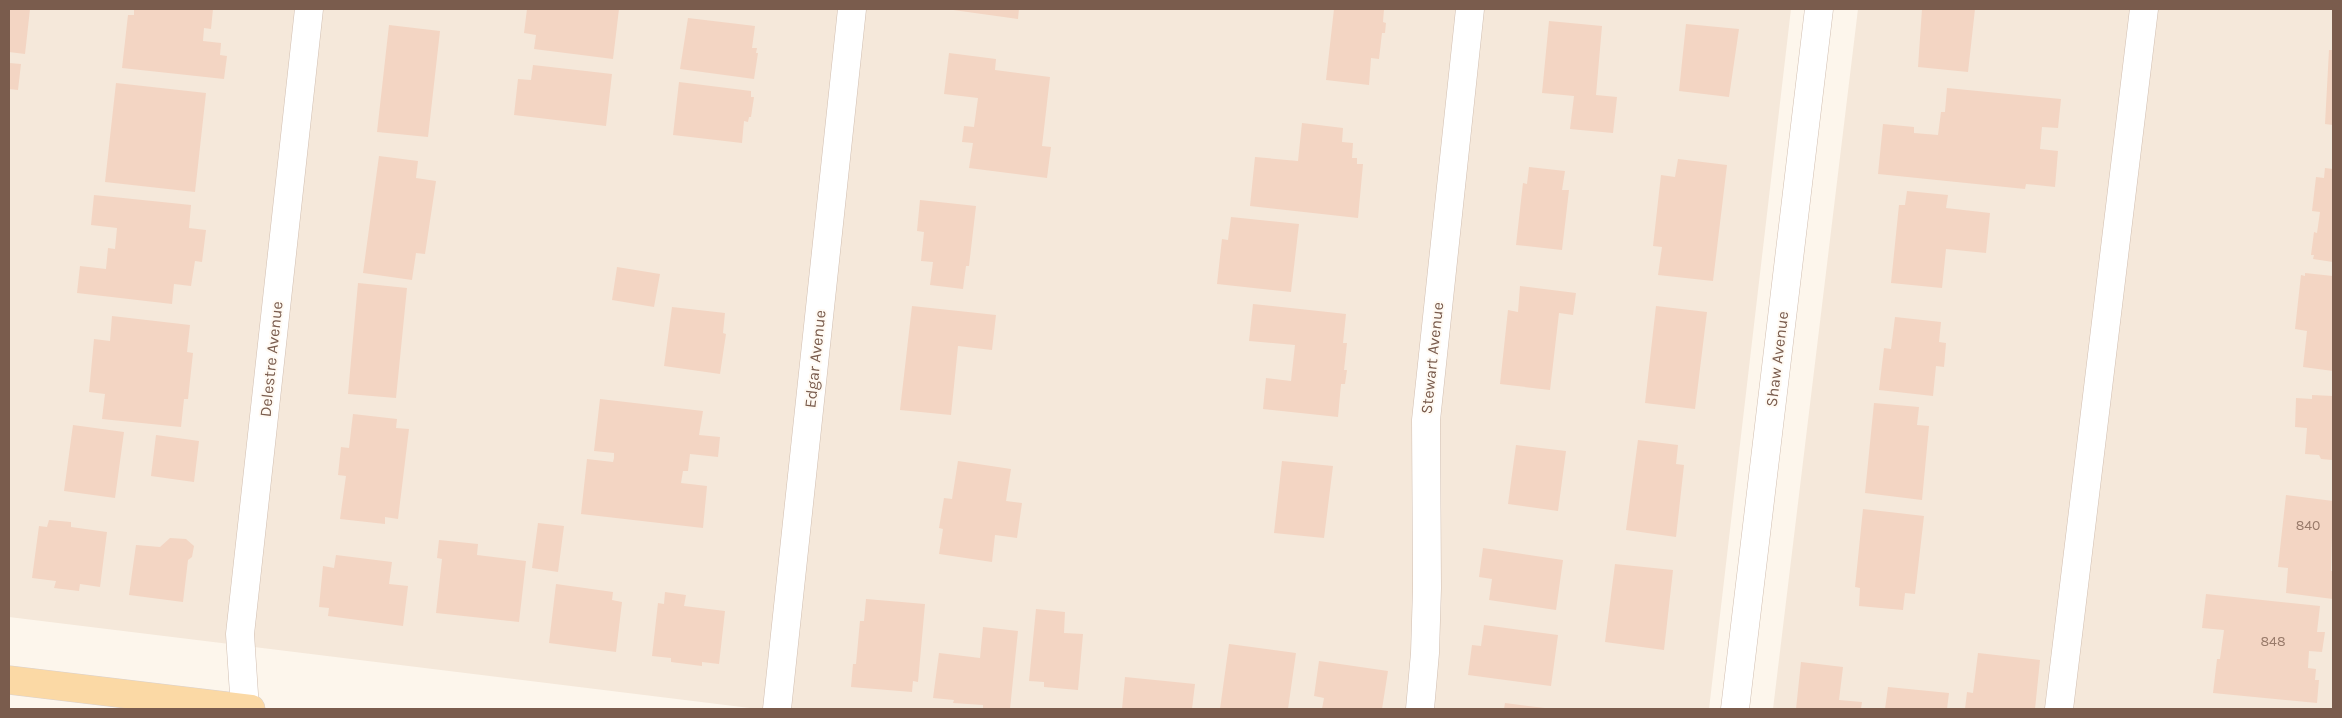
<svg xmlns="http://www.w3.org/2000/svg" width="2342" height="718" font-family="Karla,sans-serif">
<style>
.residential{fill:#f5e8da}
.building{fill:#f3d5c3}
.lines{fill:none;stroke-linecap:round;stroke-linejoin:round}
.minor-casing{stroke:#d1beb0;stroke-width:29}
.major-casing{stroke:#dad1cd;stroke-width:29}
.minor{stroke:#fff;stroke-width:28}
.major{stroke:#fbd9a5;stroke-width:28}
.labels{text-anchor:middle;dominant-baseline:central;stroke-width:4;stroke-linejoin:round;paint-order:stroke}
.number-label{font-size:14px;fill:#987a6a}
.street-label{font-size:16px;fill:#7a5c4d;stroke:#fffaf3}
</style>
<rect width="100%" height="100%" fill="#fdf6ec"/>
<path class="residential" d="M 9,9 L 1791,9 L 1709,709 L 758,709 L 9,617 Z
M 1858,9 L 2333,9 L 2333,709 L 1773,709 Z"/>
<path class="building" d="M 9,9 L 30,9 L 25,54 L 9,52 Z
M 134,9 L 213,9 L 211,29 L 204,28 L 203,41 L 221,43 L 220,55 L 227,56 L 224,79 L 122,68 L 128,15 L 134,15 Z
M 527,9 L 619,9 L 613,59 L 534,49 L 536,35 L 524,33 Z
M 946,9 L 1019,9 L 1018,19 Z
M 1334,9 L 1384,9 L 1383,22 L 1386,23 L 1385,33 L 1382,33 L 1379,59 L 1371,58 L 1369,85 L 1326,80 Z
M 1922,9 L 1975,9 L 1968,72 L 1918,67 Z
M 688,18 L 755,26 L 752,48 L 757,48 L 756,53 L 758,53 L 754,79 L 680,69 Z
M 1549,21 L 1602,26 L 1596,95 L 1617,97 L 1613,133 L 1570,129 L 1574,96 L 1542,93 Z
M 1686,24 L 1739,29 L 1729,97 L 1679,91 Z
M 389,25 L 440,31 L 428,137 L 377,132 Z
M 2329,50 L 2333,50 L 2333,125 L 2325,124 Z
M 949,53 L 996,59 L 995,70 L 1050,77 L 1042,146 L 1051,147 L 1047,178 L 969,168 L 973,143 L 962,142 L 964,126 L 974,127 L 978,98 L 944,94 Z
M 9,63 L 21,64 L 18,90 L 9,89 Z
M 533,65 L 612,74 L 606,126 L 514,115 L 518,79 L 531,80 Z
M 679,82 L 751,91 L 751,97 L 754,97 L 751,117 L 749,117 L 748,122 L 744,121 L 742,143 L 673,135 Z
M 116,83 L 206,93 L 195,192 L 105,182 Z
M 1947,88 L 2061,99 L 2058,128 L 2042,127 L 2040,149 L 2058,151 L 2055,187 L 2026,184 L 2025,189 L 1878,174 L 1883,124 L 1914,127 L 1914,133 L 1938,135 L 1941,112 L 1945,112 Z
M 1302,123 L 1343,128 L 1342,142 L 1353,143 L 1352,158 L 1357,158 L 1357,164 L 1363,164 L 1358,218 L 1250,206 L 1255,157 L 1298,161 Z
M 379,156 L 418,161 L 416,178 L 436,181 L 425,254 L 416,253 L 412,280 L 363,273 Z
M 1678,159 L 1727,165 L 1713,281 L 1658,275 L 1662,247 L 1653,246 L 1661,175 L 1675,177 Z
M 1529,167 L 1565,171 L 1562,190 L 1569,190 L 1562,250 L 1516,245 L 1523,183 L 1527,184 Z
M 2325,168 L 2333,169 L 2333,262 L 2313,259 L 2314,255 L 2311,255 L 2314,232 L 2317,233 L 2320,212 L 2312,211 L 2316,177 L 2324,178 Z
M 1907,191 L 1948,195 L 1946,208 L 1990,213 L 1986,253 L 1946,249 L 1942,288 L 1891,283 L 1899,205 L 1905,205 Z
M 94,195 L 191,205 L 189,228 L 206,230 L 202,262 L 195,261 L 191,286 L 174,284 L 172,304 L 77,293 L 80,266 L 106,269 L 108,248 L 115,249 L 117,228 L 91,225 Z
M 920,200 L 976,206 L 969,266 L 966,266 L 963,289 L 930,285 L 933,262 L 921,261 L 924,232 L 917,231 Z
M 1231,217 L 1299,224 L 1291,292 L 1217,284 L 1222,239 L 1228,240 Z
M 617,267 L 660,274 L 654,307 L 612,300 Z
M 2305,273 L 2333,276 L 2333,371 L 2303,367 L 2307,331 L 2295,329 L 2301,275 L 2305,276 Z
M 358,283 L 407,288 L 396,398 L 348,394 Z
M 1520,286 L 1576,293 L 1573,315 L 1559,313 L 1550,390 L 1500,384 L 1508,310 L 1518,312 Z
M 1253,304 L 1346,314 L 1343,343 L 1347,343 L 1344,370 L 1347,370 L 1345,384 L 1341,384 L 1338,417 L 1263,409 L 1266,378 L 1291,381 L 1295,345 L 1249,341 Z
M 912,306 L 996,315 L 992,350 L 958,346 L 951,415 L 900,410 Z
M 1656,306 L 1707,312 L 1695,409 L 1645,403 Z
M 672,307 L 725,313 L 723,333 L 726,334 L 720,374 L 664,366 Z
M 112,316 L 190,325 L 187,352 L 193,353 L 188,399 L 184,399 L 181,427 L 102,419 L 105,394 L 89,392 L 94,339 L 110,341 Z
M 1895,317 L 1941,322 L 1939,342 L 1946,343 L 1944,367 L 1936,366 L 1933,396 L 1879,390 L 1884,348 L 1891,349 Z
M 2312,395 L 2333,396 L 2332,460 L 2321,459 L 2319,455 L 2305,454 L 2307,428 L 2295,427 L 2296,398 L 2312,399 Z
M 600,399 L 703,411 L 699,435 L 720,437 L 718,457 L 690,454 L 688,471 L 683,471 L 681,483 L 707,486 L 703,528 L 581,514 L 587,459 L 613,462 L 614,458 L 614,453 L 594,451 Z
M 1874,403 L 1919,407 L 1917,425 L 1929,426 L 1922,500 L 1865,493 Z
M 353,414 L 397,419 L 396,428 L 409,429 L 398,519 L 385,517 L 385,524 L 340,519 L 346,476 L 338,475 L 341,447 L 349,448 Z
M 73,425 L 124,432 L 115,498 L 64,491 Z
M 156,435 L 199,441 L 194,482 L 151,476 Z
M 1638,440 L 1678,445 L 1676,464 L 1684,465 L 1676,537 L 1626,530 Z
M 1516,445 L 1566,451 L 1558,511 L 1508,504 Z
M 958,461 L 1011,469 L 1006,501 L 1022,503 L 1017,538 L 995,535 L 992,562 L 939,554 L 943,529 L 939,528 L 944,498 L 952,499 Z
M 1282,461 L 1333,466 L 1324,538 L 1274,533 Z
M 2286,495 L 2333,501 L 2331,571 L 2333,571 L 2333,599 L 2286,593 L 2288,568 L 2278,567 Z
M 1863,509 L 1924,516 L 1915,594 L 1905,593 L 1903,610 L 1859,606 L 1860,588 L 1855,587 Z
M 49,520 L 71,522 L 71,527 L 107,532 L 100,587 L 80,584 L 79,591 L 54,588 L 56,581 L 32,578 L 39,526 L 47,527 Z
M 538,523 L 564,526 L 558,572 L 532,568 Z
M 170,538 L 186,539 L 194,546 L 192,557 L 188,560 L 183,602 L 129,595 L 136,545 L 160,547 Z
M 439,540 L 478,544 L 477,555 L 526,561 L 519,622 L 436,613 L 442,559 L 437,558 Z
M 1483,548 L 1563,560 L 1556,610 L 1489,600 L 1492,579 L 1479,577 Z
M 336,555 L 392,562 L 389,584 L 408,586 L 403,626 L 328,616 L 329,608 L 319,607 L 323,566 L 334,568 Z
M 1615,564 L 1673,570 L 1664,650 L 1605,642 Z
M 556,584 L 613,592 L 612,600 L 622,602 L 616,652 L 549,643 Z
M 665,592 L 686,595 L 684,606 L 725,611 L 719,664 L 702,662 L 702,666 L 671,662 L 671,658 L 652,656 L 658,603 L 664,604 Z
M 2206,594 L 2320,606 L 2317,632 L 2325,632 L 2322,652 L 2309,651 L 2308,668 L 2316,669 L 2315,680 L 2319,680 L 2317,703 L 2213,693 L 2217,659 L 2220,659 L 2224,630 L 2202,628 Z
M 866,599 L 925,604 L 918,682 L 913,681 L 912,692 L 851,687 L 853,664 L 856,664 L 860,621 L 864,621 Z
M 1036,609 L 1065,612 L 1064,633 L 1083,634 L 1078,690 L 1044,687 L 1044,682 L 1029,681 Z
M 1484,625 L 1558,635 L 1551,686 L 1468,675 L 1472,645 L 1481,646 Z
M 983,627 L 1018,631 L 1010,709 L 983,708 L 983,705 L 953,703 L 954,700 L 933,698 L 939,653 L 980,658 Z
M 1229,644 L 1296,653 L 1288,709 L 1220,709 Z
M 1978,653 L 2040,660 L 2035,709 L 1965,709 L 1967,692 L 1973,693 Z
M 1319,661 L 1388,671 L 1382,709 L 1322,709 L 1324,698 L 1314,696 Z
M 1801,662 L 1843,667 L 1839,700 L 1862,702 L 1861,709 L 1796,709 Z
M 1125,677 L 1195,684 L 1192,709 L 1122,709 Z
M 1888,687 L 1949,693 L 1947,709 L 1885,709 Z
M 1505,703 L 1545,708 L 1545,709 L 1504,709 Z"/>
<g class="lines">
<defs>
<path id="minor" d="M 245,709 L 240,634 L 309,9
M 777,709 L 852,9
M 1420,709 L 1425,653 L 1427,588 L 1426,420 L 1470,9
M 1735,709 L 1819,9
M 2059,709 L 2144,9"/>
<path id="major" d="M 9,680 L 251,709"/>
</defs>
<use href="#minor" class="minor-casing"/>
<use href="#major" class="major-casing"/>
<use href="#minor" class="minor"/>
<use href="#major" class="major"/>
</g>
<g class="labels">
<g class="number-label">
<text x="2308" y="525">840</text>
<text x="2273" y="641">848</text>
</g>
<g class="street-label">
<text transform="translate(1432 358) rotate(-84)">Stewart Avenue</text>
<text transform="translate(271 359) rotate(-84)">Delestre Avenue</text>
<text transform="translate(815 359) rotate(-84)">Edgar Avenue</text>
<text transform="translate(1777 359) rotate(-83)">Shaw Avenue</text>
</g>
</g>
<rect width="2342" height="718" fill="none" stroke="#7a5c4d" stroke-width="20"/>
</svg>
